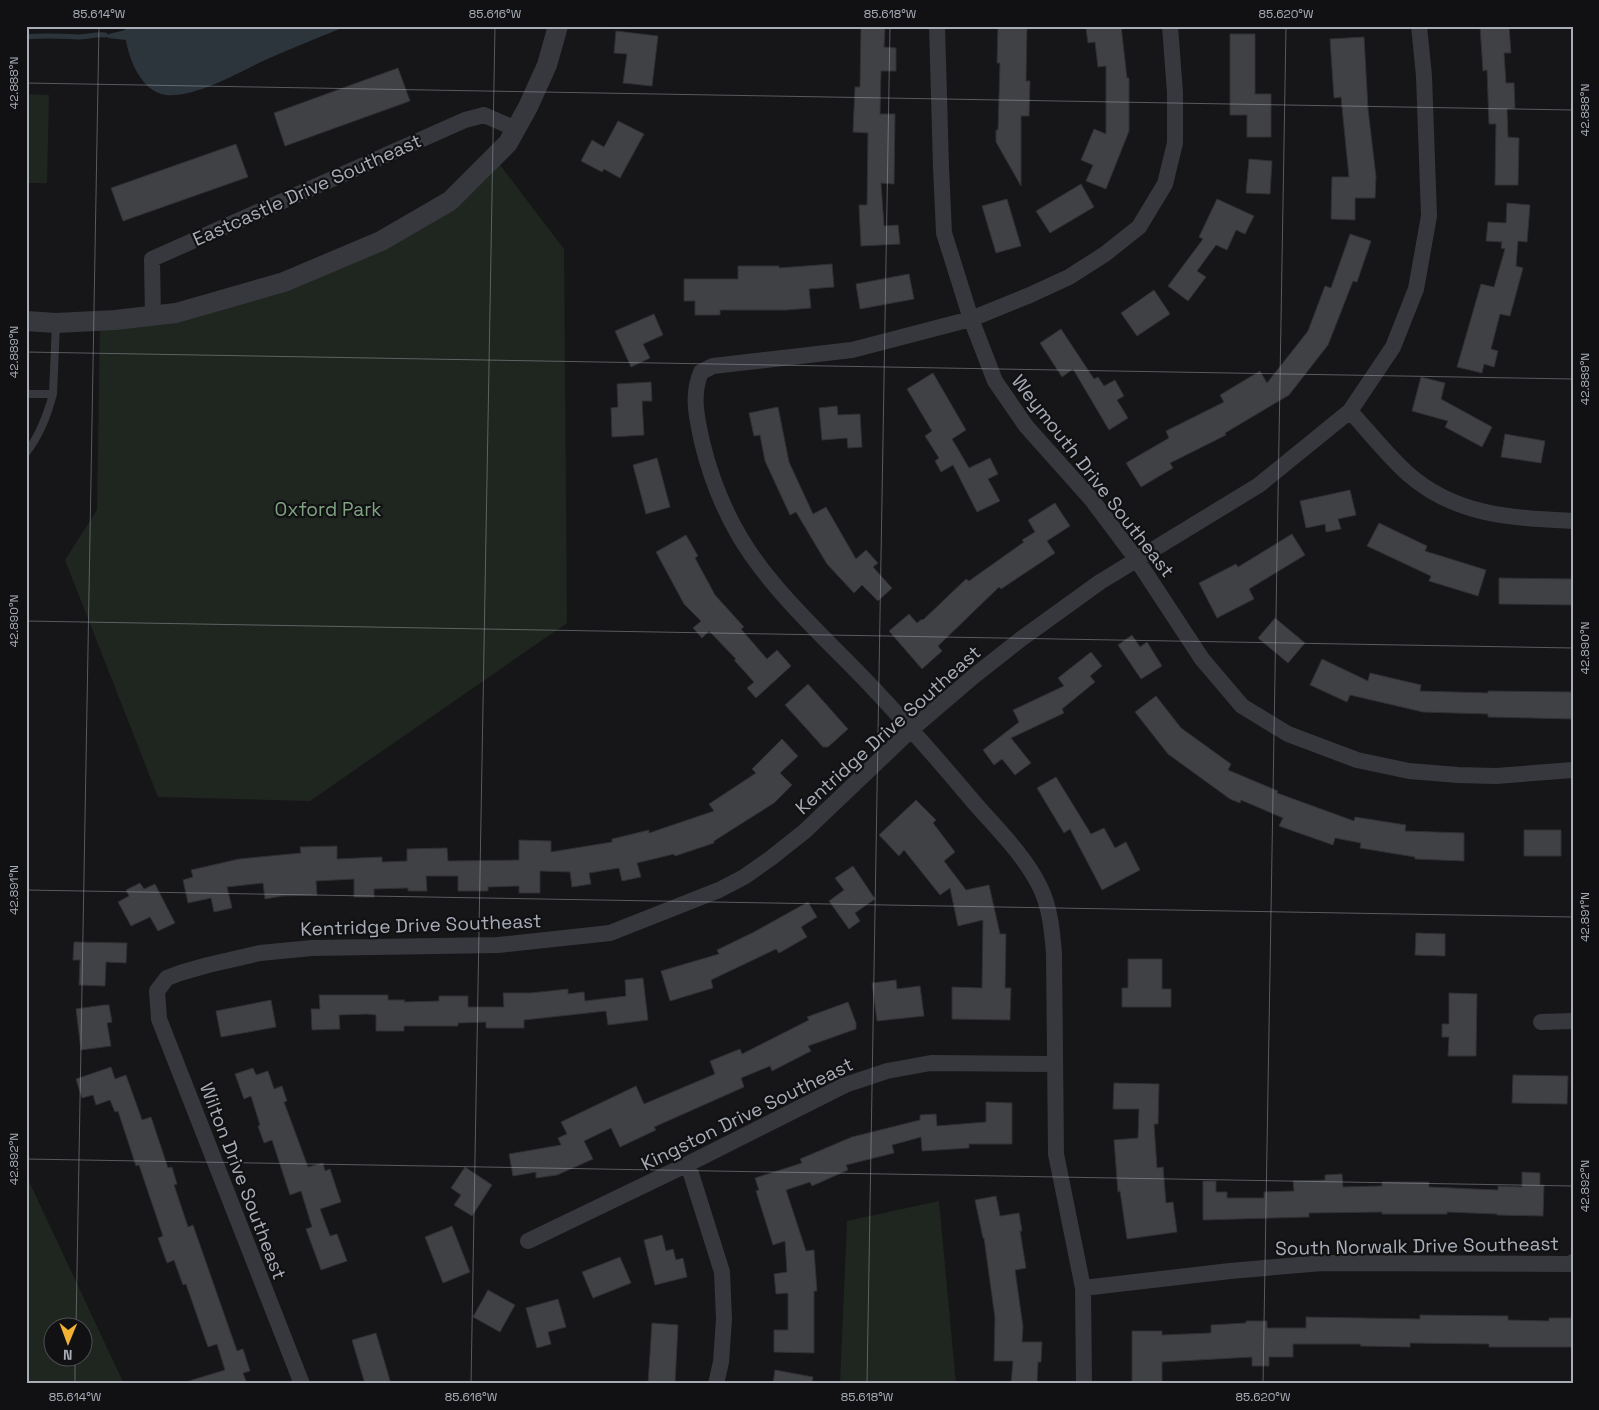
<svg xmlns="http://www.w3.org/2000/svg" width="1599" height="1410" font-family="'Space Grotesk',sans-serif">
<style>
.green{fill:#1e261f;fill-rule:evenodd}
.water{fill:#2c353c}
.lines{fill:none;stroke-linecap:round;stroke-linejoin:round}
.stream{stroke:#2c353c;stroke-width:5}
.building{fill:#404145;stroke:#303034}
.service{stroke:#37383d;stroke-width:8}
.minor{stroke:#37383d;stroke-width:16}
.tertiary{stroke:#37383d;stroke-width:20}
.ticks{fill:none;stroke:#a8adb8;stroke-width:1;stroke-opacity:0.45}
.labels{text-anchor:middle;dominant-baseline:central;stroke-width:4.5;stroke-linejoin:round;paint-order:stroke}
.street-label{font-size:19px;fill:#a8adb8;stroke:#111113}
.park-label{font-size:19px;fill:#7fa381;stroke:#111113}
.neatline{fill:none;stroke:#a8adb8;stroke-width:2}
.ticks-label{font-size:12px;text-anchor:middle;fill:#a8adb8}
</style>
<rect width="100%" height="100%" fill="#161618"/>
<path class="green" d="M 26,94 L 49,95 L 47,183 L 26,183 Z
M 494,157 L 564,249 L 567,623 L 310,801 L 158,797 L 65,560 L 97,510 L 100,321 L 153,316 L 381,241 Z
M 26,1175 L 124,1384 L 26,1384 ZM 52,1328 L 82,1328 L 82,1358 L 52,1358 Z
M 939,1201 L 956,1384 L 840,1384 L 847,1221 Z"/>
<path class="water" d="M 127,26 L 347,26 C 319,37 290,49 263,61 C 238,73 194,98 166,95 C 142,92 129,60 126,40 L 108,38 L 105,35 L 125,30 Z"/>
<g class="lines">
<path class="stream" d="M 26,37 C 44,35 61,36 78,37 C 88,37 96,34 105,35"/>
</g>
<path class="building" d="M 998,26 L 1027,26 L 1026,81 L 1030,81 L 1029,116 L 1021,116 L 1021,186 L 996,142 L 996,130 L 998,130 L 1000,63 L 997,63 Z
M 1099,26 L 1121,26 L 1127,78 L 1129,78 L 1129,131 L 1106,189 L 1086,181 L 1093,165 L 1081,160 L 1094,129 L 1106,134 L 1106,66 L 1098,67 L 1095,42 L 1088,43 L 1086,28 Z
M 1480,26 L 1509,26 L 1511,53 L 1504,53 L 1506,83 L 1514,83 L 1515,108 L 1507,109 L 1508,137 L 1519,138 L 1518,185 L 1495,185 L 1496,124 L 1489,124 L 1487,70 L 1483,71 Z
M 861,27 L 885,28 L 884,47 L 896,48 L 896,71 L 881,71 L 880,114 L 895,114 L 894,184 L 881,183 L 884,226 L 898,225 L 900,244 L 861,246 L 859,205 L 867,205 L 868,133 L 853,132 L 855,87 L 860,87 Z
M 616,31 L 658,36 L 652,86 L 623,83 L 627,54 L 614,53 Z
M 1230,34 L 1255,34 L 1255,94 L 1271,94 L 1271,137 L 1247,137 L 1247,115 L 1230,115 Z
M 1364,37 L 1368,109 L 1376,177 L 1375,198 L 1355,198 L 1355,220 L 1331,219 L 1332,177 L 1349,177 L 1341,97 L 1334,98 L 1330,39 Z
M 398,68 L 410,101 L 285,146 L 274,113 Z
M 618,121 L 644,134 L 620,178 L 604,169 L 602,172 L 581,161 L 592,140 L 604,147 Z
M 236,144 L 248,177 L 123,221 L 111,188 Z
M 1249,159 L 1272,161 L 1270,194 L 1246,193 Z
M 1081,184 L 1094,207 L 1050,233 L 1036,211 Z
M 1007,199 L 1021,246 L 996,253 L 982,206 Z
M 1217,199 L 1254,216 L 1245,234 L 1236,230 L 1227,250 L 1216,245 L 1197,271 L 1206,277 L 1188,301 L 1168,286 L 1203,239 L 1199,237 Z
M 1507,203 L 1530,205 L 1527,242 L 1518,241 L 1516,266 L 1523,268 L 1510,316 L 1500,314 L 1491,349 L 1498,351 L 1494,367 L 1484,364 L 1482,373 L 1457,367 L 1481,284 L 1494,287 L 1505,249 L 1501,248 L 1502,242 L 1486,241 L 1488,222 L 1506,223 Z
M 1350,234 L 1371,241 L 1357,282 L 1353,281 L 1328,345 L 1289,395 L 1225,433 L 1226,435 L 1170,463 L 1173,468 L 1141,487 L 1126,463 L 1169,438 L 1166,431 L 1224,402 L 1220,395 L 1260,371 L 1267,383 L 1308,331 L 1325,286 L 1331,288 Z
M 832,264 L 834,287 L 809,289 L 811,308 L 786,310 L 720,310 L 720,315 L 695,315 L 695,301 L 684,301 L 684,279 L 738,279 L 738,266 L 779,266 L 779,268 Z
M 909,274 L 914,299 L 860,309 L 856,284 Z
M 1154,290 L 1170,314 L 1137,336 L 1121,313 Z
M 654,314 L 663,335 L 643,344 L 650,358 L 631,367 L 615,331 Z
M 1061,329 L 1094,379 L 1098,377 L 1104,386 L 1115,380 L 1124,396 L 1117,400 L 1128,418 L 1109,430 L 1073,369 L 1062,377 L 1040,343 Z
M 933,373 L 966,430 L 952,439 L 969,468 L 990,458 L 998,474 L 988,479 L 1000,501 L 977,512 L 953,465 L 941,472 L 935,461 L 939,458 L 925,436 L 932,431 L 907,389 Z
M 1421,377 L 1445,383 L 1441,399 L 1492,427 L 1482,447 L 1445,427 L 1448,421 L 1412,411 Z
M 651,382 L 652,401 L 642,401 L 644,435 L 612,437 L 611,408 L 618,407 L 617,384 Z
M 837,406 L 838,415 L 860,414 L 862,447 L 848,448 L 847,438 L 822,440 L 819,408 Z
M 778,407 L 789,462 L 813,514 L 826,507 L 856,559 L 866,550 L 878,563 L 873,567 L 892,588 L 878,601 L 862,585 L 854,593 L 827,564 L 796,512 L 790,515 L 765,461 L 760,435 L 754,436 L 749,413 Z
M 1505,434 L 1545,441 L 1541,463 L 1501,457 Z
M 657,458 L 670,507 L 646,514 L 633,465 Z
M 1350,490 L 1356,515 L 1338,519 L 1341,529 L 1326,532 L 1325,524 L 1306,528 L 1300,501 Z
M 1055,503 L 1070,526 L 1047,541 L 1055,553 L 1001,589 L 999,587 L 938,646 L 942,651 L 922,669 L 889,631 L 909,614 L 917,623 L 922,619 L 923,620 L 966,579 L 969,581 L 1024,542 L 1022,540 L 1035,532 L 1028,520 Z
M 1379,523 L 1427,546 L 1425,551 L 1486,570 L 1478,596 L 1429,581 L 1431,576 L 1367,546 Z
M 1292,534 L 1305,555 L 1249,589 L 1254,599 L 1217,618 L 1199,583 L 1236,564 L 1238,567 Z
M 686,535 L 698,556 L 695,558 L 715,595 L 744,627 L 741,629 L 767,659 L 777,650 L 791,666 L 756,698 L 747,688 L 754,682 L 734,660 L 736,659 L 709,631 L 702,638 L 693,628 L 701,621 L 684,604 L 656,552 Z
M 1499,578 L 1573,579 L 1573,605 L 1499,604 Z
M 1275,618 L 1305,643 L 1288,663 L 1258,638 Z
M 1132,635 L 1140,647 L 1147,642 L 1162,666 L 1141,679 L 1118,645 Z
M 1091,652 L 1102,666 L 1090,676 L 1095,682 L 1062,709 L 1064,713 L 1011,738 L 1031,763 L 1015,775 L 1002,759 L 994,765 L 983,750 L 1019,722 L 1013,710 L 1064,686 L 1058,678 Z
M 1322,659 L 1368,681 L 1370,673 L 1421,685 L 1420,691 L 1488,693 L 1488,691 L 1573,692 L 1573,719 L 1488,717 L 1488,714 L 1423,712 L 1350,695 L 1347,702 L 1310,685 Z
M 808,684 L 848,729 L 828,747 L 823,747 L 785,705 Z
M 1156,696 L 1181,728 L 1231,764 L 1228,770 L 1278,791 L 1277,793 L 1354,821 L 1355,817 L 1406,825 L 1405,831 L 1464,833 L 1464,861 L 1415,859 L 1415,857 L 1360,848 L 1361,843 L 1335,838 L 1333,845 L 1279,826 L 1283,818 L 1241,800 L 1240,803 L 1230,799 L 1168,754 L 1135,712 Z
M 782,739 L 798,756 L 780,773 L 792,785 L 774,803 L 714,841 L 714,843 L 675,856 L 674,854 L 637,863 L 641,877 L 622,881 L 619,868 L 589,873 L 591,884 L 572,887 L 570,872 L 540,871 L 540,893 L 519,893 L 519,886 L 488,887 L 488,891 L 458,891 L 458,876 L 426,876 L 427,891 L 408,891 L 408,888 L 374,889 L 374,897 L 354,897 L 354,879 L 316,881 L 317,895 L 282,896 L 265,899 L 263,883 L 227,887 L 232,908 L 214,912 L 211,898 L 188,903 L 183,880 L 193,877 L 191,870 L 239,859 L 301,853 L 300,847 L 337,846 L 337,859 L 382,857 L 382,862 L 407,861 L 407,849 L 447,848 L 448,861 L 519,860 L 519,840 L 551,841 L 551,852 L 612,842 L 612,839 L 649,830 L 649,833 L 714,811 L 709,804 L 756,773 L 752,769 Z
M 1056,777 L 1091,834 L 1104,828 L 1115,848 L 1126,842 L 1140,870 L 1102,890 L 1070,829 L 1064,833 L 1037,788 Z
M 916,800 L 936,820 L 933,823 L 955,852 L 944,861 L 966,890 L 989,885 L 1000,934 L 1006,934 L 1005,988 L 1011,988 L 1010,1020 L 952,1019 L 952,987 L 982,988 L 983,920 L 958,926 L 950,888 L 940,895 L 904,850 L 899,856 L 879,835 Z
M 1524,830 L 1561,830 L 1561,856 L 1524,856 Z
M 853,866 L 875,899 L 855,913 L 860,921 L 849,929 L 829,901 L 844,890 L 835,878 Z
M 140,883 L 144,889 L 155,884 L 175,923 L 158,931 L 150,917 L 131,926 L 118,902 L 129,896 L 126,890 Z
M 808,902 L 817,917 L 801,927 L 807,937 L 779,953 L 776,949 L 711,980 L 713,988 L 670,1001 L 661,971 L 719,954 L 717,950 L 754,932 Z
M 1416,933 L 1445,934 L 1445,956 L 1415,955 Z
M 74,942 L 127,943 L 126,963 L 106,962 L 105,986 L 79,985 L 80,960 L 73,960 Z
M 1128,959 L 1162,959 L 1162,989 L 1171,989 L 1171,1007 L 1122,1007 L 1122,988 L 1128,988 Z
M 643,978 L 648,1020 L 608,1025 L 606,1011 L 524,1020 L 524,1028 L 486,1028 L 486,1022 L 458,1023 L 458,1026 L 404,1026 L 404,1031 L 376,1031 L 376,1015 L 367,1014 L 339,1015 L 340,1029 L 312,1030 L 311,1009 L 320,1009 L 319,995 L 388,995 L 388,1000 L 405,1000 L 404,1002 L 439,1001 L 439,996 L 468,996 L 468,1007 L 504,1007 L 503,993 L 531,993 L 568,989 L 568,994 L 584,992 L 585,1001 L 626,996 L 625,980 Z
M 896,980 L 897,989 L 920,986 L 924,1016 L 877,1021 L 872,983 Z
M 1449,993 L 1477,994 L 1476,1056 L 1448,1056 L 1449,1037 L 1442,1037 L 1442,1024 L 1449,1024 Z
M 271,1000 L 276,1027 L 221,1037 L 216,1011 Z
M 848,1002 L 856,1023 L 856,1029 L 808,1046 L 811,1051 L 772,1071 L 770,1066 L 741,1078 L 744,1087 L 654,1127 L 656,1130 L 620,1147 L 611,1128 L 584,1141 L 593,1159 L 557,1175 L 536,1178 L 536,1172 L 513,1176 L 509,1154 L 561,1145 L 558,1138 L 567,1134 L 561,1122 L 636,1086 L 644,1104 L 715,1074 L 710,1061 L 740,1049 L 742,1054 L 809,1020 L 807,1017 Z
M 104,1005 L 109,1005 L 112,1022 L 107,1023 L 111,1046 L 81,1050 L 76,1009 Z
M 111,1067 L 115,1079 L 126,1075 L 142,1120 L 151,1117 L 168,1168 L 172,1167 L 177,1184 L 174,1185 L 188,1227 L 193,1225 L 237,1351 L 243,1349 L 250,1371 L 243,1373 L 247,1384 L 190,1384 L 189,1381 L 225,1370 L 217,1344 L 208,1347 L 186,1284 L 183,1285 L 174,1260 L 167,1263 L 158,1238 L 163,1236 L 139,1165 L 136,1166 L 118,1111 L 115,1112 L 110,1100 L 96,1105 L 93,1095 L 82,1098 L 76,1079 Z
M 253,1068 L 256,1075 L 268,1071 L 274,1089 L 282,1086 L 287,1101 L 284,1102 L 308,1167 L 323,1163 L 325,1171 L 330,1169 L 341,1202 L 320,1209 L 330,1236 L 337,1234 L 347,1261 L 321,1270 L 306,1229 L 312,1227 L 301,1191 L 290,1195 L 272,1140 L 264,1143 L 258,1126 L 260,1125 L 251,1096 L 244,1099 L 235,1074 Z
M 1513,1075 L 1568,1076 L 1567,1104 L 1512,1103 Z
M 1114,1083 L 1159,1084 L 1158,1124 L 1154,1124 L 1157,1168 L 1163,1167 L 1166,1203 L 1173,1202 L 1177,1232 L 1127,1239 L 1120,1191 L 1118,1192 L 1114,1140 L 1138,1138 L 1139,1109 L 1113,1109 Z
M 986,1102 L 1012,1103 L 1012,1144 L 969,1144 L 969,1148 L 922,1151 L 921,1137 L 892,1145 L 894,1153 L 846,1165 L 848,1170 L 812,1186 L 810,1182 L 786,1190 L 806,1251 L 814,1250 L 817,1291 L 814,1291 L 814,1353 L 774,1352 L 774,1330 L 788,1330 L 788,1293 L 776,1294 L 774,1274 L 787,1272 L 785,1241 L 773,1245 L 756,1191 L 759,1190 L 755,1178 L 802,1163 L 800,1159 L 852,1137 L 920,1120 L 920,1115 L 936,1114 L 937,1126 L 986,1122 Z
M 465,1167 L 492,1185 L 472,1216 L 454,1205 L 461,1195 L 451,1188 Z
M 1522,1172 L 1540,1173 L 1540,1185 L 1544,1185 L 1543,1216 L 1497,1215 L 1497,1214 L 1447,1212 L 1447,1214 L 1382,1214 L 1382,1212 L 1309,1213 L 1309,1217 L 1203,1220 L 1203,1181 L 1216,1181 L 1216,1192 L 1227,1192 L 1227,1198 L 1264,1198 L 1264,1192 L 1294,1191 L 1293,1181 L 1325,1180 L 1325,1175 L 1342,1174 L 1343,1187 L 1382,1186 L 1382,1182 L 1429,1182 L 1429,1187 L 1498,1190 L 1498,1186 L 1522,1187 Z
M 996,1196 L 1000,1216 L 1019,1213 L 1022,1231 L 1020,1231 L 1026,1268 L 1015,1270 L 1023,1327 L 1022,1342 L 1042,1342 L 1041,1362 L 1038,1362 L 1037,1384 L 1011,1384 L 1013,1361 L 994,1361 L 995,1318 L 984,1238 L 983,1238 L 975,1200 Z
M 452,1226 L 470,1272 L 443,1283 L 425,1237 Z
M 662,1235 L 666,1251 L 673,1249 L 676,1260 L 683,1258 L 687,1277 L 655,1285 L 644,1240 Z
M 620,1257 L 631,1283 L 593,1298 L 582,1272 Z
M 488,1290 L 515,1305 L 500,1332 L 473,1317 Z
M 558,1299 L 566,1327 L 548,1332 L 551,1344 L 537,1348 L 526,1308 Z
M 1420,1315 L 1508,1316 L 1508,1320 L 1549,1321 L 1549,1318 L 1573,1318 L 1573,1347 L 1489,1347 L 1489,1344 L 1410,1343 L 1410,1347 L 1360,1346 L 1361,1344 L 1293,1344 L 1293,1357 L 1269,1357 L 1269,1366 L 1252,1366 L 1252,1357 L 1162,1362 L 1162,1384 L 1132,1384 L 1132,1331 L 1162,1331 L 1162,1335 L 1211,1333 L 1211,1325 L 1246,1323 L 1246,1321 L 1267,1321 L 1267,1328 L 1306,1328 L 1306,1317 L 1420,1319 Z
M 652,1323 L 678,1325 L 675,1384 L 648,1384 Z
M 376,1333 L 391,1384 L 365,1384 L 352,1340 Z
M 775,1370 L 813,1377 L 812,1384 L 773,1384 Z"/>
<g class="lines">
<path class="service" d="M 26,394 L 53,394 L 56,323
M 26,453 C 40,435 47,416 53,394"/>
<path class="minor" d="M 937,26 L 941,167 L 944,233 L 971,319 L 995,381 L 1026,426 L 1092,500 L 1137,560 L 1202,659 L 1242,706 L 1288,734 L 1357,760 L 1409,771 L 1458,775 L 1496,776 L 1573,770
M 153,316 L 152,259 L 465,120 L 484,115 L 516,129
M 1350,411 C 1369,432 1387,455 1407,473 C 1455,516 1512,518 1573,521
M 1541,1022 L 1573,1021
M 688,1164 L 722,1272 L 724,1319 L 721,1362 L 716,1384
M 528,1241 L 688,1164 L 845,1085 L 887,1071 L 931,1063 L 1055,1064
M 1083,1288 L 1230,1271 L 1322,1263 L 1573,1264 L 1573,1262
M 302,1384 L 159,1019 L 157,991 L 167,978 L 180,973 L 208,965 L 260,953 L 312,948 L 498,945 L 610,933 L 719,890 L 744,877 L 771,858 L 805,831 L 912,729 L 974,676 L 1021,639 L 1100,582 L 1259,485 L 1350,411 L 1393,347 L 1416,289 L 1429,216 L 1424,76 L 1419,26
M 1084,1384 L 1083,1288 L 1056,1154 L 1054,953 C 1052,930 1050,907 1040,887 C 1024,854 995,827 972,800 C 940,762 907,724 872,687 C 835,648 794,611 761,568 C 733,532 713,487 702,442 C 697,418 691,396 701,372 L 713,366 L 852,350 L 971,319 L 1030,295 L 1069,277 L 1105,254 L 1139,227 L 1165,184 L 1175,143 L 1175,93 L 1170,26"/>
<path class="tertiary" d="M 26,321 L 56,323 L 115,320 L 176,313 L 284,282 L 381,241 L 450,201 L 508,143 L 528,107 L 547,65 L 558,26"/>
</g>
<path class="ticks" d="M 26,83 L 1573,110M 26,352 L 1573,379M 26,621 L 1573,648M 26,890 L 1573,917M 26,1159 L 1573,1186M 76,1328 L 99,26M 75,1384 L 75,1358M 471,1384 L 495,26M 867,1384 L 890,26M 1263,1384 L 1286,26"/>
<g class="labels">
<g class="street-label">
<text transform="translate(307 190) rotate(-24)">Eastcastle Drive Southeast</text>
<text transform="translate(1093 476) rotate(52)">Weymouth Drive Southeast</text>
<text transform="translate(888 730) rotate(-42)">Kentridge Drive Southeast</text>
<text transform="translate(421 925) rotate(-2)">Kentridge Drive Southeast</text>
<text transform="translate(747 1114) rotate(-26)">Kingston Drive Southeast</text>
<text transform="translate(243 1181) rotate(69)">Wilton Drive Southeast</text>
<text transform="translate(1417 1246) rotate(-1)">South Norwalk Drive Southeast</text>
</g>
<g class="park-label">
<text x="328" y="509">Oxford Park</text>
</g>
</g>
<rect width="1599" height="1410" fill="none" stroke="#111113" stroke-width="55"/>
<g transform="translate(68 1342) rotate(181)"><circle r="24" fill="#111113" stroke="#4d4f55"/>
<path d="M0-4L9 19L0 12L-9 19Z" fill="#f2b134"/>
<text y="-8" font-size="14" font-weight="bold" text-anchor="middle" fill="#a8adb8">N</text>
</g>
<rect x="28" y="28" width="1544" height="1354" class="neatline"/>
<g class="ticks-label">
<text x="99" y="18">85.614°W</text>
<text x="495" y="18">85.616°W</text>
<text x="890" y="18">85.618°W</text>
<text x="1286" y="18">85.620°W</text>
<text transform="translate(14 83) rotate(-90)" y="4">42.888°N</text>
<text transform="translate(1585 110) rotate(-90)" y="4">42.888°N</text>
<text transform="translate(14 352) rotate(-90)" y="4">42.889°N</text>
<text transform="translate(1585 379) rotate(-90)" y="4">42.889°N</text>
<text transform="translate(14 621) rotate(-90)" y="4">42.890°N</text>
<text transform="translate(1585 648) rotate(-90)" y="4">42.890°N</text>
<text transform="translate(14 890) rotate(-90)" y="4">42.891°N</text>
<text transform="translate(1585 917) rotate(-90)" y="4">42.891°N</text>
<text transform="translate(14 1159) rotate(-90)" y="4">42.892°N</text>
<text transform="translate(1585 1186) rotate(-90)" y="4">42.892°N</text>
<text x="75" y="1401">85.614°W</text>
<text x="471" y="1401">85.616°W</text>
<text x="867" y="1401">85.618°W</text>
<text x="1263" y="1401">85.620°W</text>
</g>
</svg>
